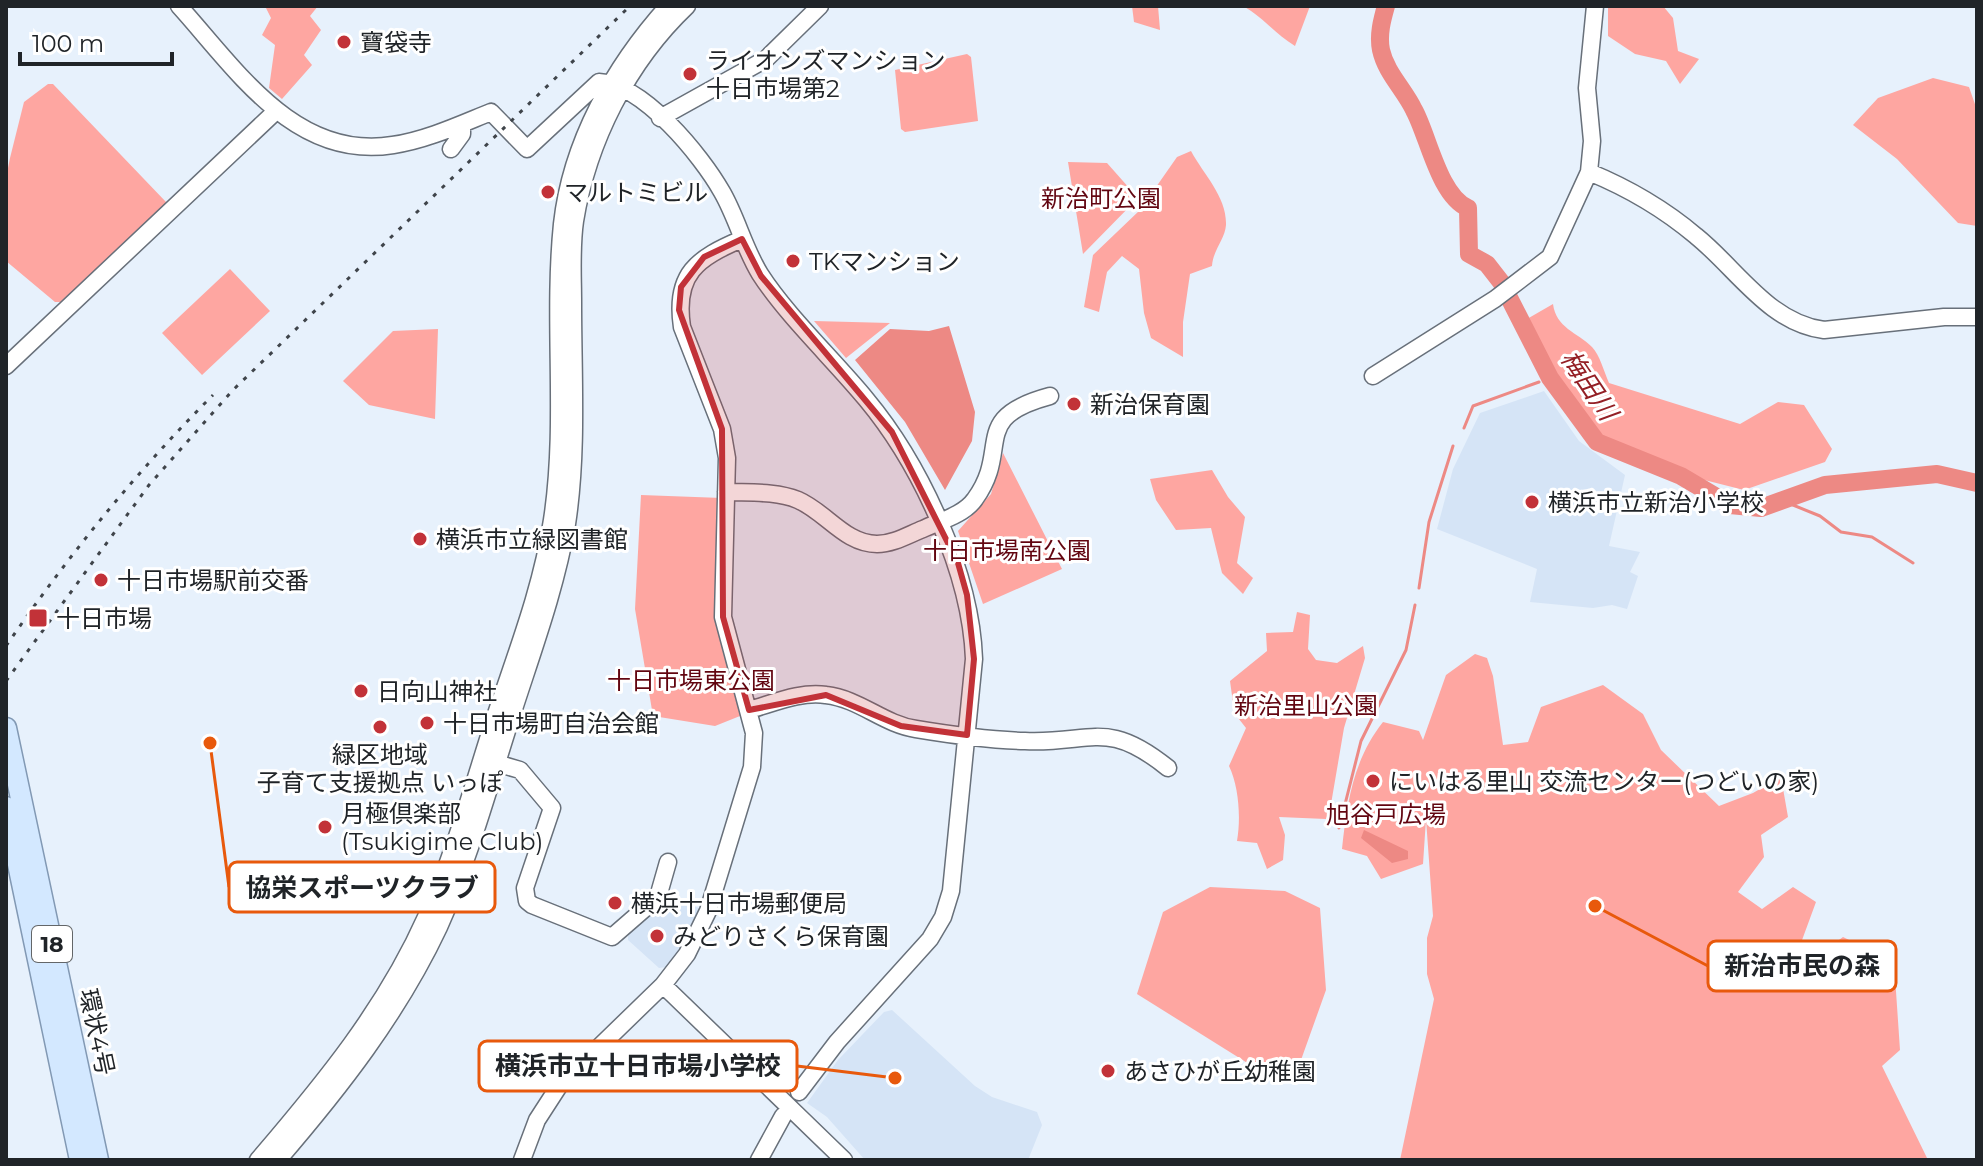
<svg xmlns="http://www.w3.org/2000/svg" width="1983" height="1166" font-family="Montserrat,'Noto Sans JP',sans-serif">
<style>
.built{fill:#d5e4f6}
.green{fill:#fea6a1}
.water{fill:#ed8984}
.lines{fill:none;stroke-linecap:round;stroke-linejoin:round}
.stream{stroke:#ed8984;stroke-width:3}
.river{stroke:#ed8984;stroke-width:18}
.minor-casing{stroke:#68707a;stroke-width:19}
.major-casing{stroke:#8299b4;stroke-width:23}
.minor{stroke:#fff;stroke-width:16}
.major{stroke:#d3e8ff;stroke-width:20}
.rail{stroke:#3f444a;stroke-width:3;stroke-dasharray:4 8;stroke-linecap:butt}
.marked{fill:#c23238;fill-opacity:0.2;stroke:#c23238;stroke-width:6;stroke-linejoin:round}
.poi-dot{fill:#c23238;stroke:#fff;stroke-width:3}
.labels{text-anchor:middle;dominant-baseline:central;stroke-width:6;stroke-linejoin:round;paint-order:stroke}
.shield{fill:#fff;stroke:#636668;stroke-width:2}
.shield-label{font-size:22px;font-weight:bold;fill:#202428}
.poi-label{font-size:24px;fill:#202428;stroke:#fff;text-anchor:start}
.park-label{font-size:24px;fill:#620510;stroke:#fff}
.street-label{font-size:24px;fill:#202428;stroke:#fff}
.water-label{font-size:26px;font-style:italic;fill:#941f25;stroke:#fff}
.leader{fill:none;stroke:#e8590c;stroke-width:3}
.callout-dot{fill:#e8590c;stroke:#fff;stroke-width:3}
.callout{fill:#fff;stroke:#e8590c;stroke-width:3}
.callout-label{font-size:26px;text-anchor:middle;font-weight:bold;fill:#202428}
</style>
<rect width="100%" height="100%" fill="#e7f1fc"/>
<path class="built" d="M 1544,391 L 1579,441 L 1625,475 L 1609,546 L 1640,552 L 1630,572 L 1638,576 L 1627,609 L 1612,605 L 1593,608 L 1530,602 L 1537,569 L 1437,529 L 1453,469 L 1480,413 Z
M 665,899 L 700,908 L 677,953 L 666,967 L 659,968 L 628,940 L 628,931 L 659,909 Z
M 892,1010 L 975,1086 L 992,1097 L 1037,1112 L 1042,1125 L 1028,1160 L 865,1160 L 827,1117 L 807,1103 L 838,1060 L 884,1012 Z"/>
<path class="green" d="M 265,6 L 318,6 L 310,16 L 321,30 L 304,55 L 312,65 L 282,99 L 269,88 L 275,45 L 262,35 L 271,18 Z
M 1132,6 L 1158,6 L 1160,30 L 1134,22 Z
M 1243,6 L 1310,6 L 1295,46 C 1274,33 1263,17 1243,6 Z
M 1608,6 L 1663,6 L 1673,18 L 1678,51 L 1699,59 L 1680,84 L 1666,61 L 1635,54 L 1608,36 Z
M 967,54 L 971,57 L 978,121 L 905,132 L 901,129 L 895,70 Z
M 1933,78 L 1969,87 L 1977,110 L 1977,226 L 1958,223 L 1897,159 L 1853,125 L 1878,98 Z
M 48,84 L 53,84 L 166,202 L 165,207 L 62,302 L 55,302 L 6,261 L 6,178 L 10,158 L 24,102 Z
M 1191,151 C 1204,175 1227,197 1226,225 C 1225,239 1213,250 1212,266 L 1190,274 L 1183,322 L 1183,357 L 1151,338 L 1144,313 L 1139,269 L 1122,256 L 1107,272 L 1099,312 L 1084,307 L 1093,255 L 1140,210 L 1177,157 Z
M 1068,162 L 1107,163 L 1138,198 L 1083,254 Z
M 230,269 L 270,311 L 202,375 L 162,333 Z
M 1553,304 C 1556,328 1577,332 1592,347 C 1600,355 1604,372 1609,383 L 1740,424 L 1778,402 L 1804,405 L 1832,449 L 1825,462 L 1744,490 L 1641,464 L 1581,429 L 1527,319 Z
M 814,321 L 890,323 L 846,358 Z
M 438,329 L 435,419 L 369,405 L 343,381 L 393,331 Z
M 1003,453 L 1062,569 L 983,604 L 958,531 L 991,494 Z
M 1212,470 L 1228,497 L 1245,517 L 1237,563 L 1253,578 L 1243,594 L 1222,573 L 1211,528 L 1176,530 L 1156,500 L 1150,479 Z
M 641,495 L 722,498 L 718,606 L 745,714 L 715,726 L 653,716 L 635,609 Z
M 1297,612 L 1310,615 L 1308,649 L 1316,660 L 1337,663 L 1363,646 L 1365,658 L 1344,728 L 1330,810 L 1326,819 L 1279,817 L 1285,835 L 1283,860 L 1267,869 L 1257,843 L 1237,841 C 1241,818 1239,787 1229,766 L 1246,728 L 1235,714 L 1261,715 L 1262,712 L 1234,710 L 1230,681 L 1267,651 L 1266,633 L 1293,632 Z
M 1475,654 L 1487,658 L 1493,676 L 1503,745 L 1528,742 L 1541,707 L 1603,685 L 1643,714 L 1661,750 L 1719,806 L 1753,793 L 1781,777 L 1788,817 L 1761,835 L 1764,857 L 1738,892 L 1762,909 L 1793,887 L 1816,902 L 1798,951 L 1820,954 L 1843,937 L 1894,962 L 1900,1050 L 1882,1066 L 1928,1160 L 1400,1160 L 1434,999 L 1427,974 L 1427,938 L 1433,916 L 1426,819 L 1423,864 L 1381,879 L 1367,856 L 1342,849 C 1347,803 1353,760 1383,722 L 1419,731 L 1423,740 L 1446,675 Z
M 1210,887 L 1285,891 L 1320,908 L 1326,990 L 1301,1060 L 1249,1064 L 1137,994 L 1163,912 Z"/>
<path class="water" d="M 949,326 L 975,412 L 972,441 L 945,490 L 905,422 L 855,360 L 890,329 L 929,331 Z
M 1364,830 L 1408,851 L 1408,859 L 1392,863 L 1361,838 Z"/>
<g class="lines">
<path class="stream" d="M 1464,428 L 1473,406 L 1539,382
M 1783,501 L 1820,516 L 1841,532 L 1872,537 L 1913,563
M 1419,588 L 1429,522 L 1453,446
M 1339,828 L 1361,741 L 1406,650 L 1415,605"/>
<path class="river" d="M 1386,6 C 1382,20 1378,35 1381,50 C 1386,73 1404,89 1414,110 C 1428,135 1439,196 1468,208 L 1469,254 L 1487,264 L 1501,282 L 1550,378 L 1597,442 L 1681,476 L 1730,505 L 1761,508 L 1825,485 L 1937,474 L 1977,483"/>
<defs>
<path id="minor" d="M 179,6 C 236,69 295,161 393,145 C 427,140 461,124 491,112 L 527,149 L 599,82 C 643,84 701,155 722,192 C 737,218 744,248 760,274 C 787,316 834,360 866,399 C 921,465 971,573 974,659 L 951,891 L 943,917 L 930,939 L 837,1042 L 799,1092
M 660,118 L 766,59 L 820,6
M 451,149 L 462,134 L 462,125
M 1589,172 C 1628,188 1664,209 1696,236 C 1737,269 1769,323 1824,330 L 1944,317 L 1977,317
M 6,366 L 275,112
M 1373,376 L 1495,299 L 1550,257 L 1589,172 L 1592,141 L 1587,88 L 1595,6
M 726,492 C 750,493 776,491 798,500 C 826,512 845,544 877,544 C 893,544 908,535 923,529 C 940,521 964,515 975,499 C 1012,448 968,418 1050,396
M 749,710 C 774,703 801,691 826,695 C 860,699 883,724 916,729 C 952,735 989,740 1025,741 C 1092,744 1106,718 1168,768
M 496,763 L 520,770 L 552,808 L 525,888 L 527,901 L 532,905 L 612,937 L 658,897 L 668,862
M 663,985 L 844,1160
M 258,1160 C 323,1084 385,1009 426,917 C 455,852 474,782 496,714 C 517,651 542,587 552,520 C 567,422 552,322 562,224 C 571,142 614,66 668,6
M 278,1160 C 340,1088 398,1014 439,927 C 470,858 490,783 513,712 C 533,650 556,588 567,524 C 578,452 573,376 573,303 C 573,276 571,248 575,221 C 588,141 628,62 687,6
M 522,1160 L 537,1120 L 559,1086 L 663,985 L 687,954 L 708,911 L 752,767 L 754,733 L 723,617 L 727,458 L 722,429 L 682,327 C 674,274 697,258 742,239
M 759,1160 L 783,1116"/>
<path id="major" d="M 6,728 L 98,1160
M 6,807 L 80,1160"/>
</defs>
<use href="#minor" class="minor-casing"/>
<use href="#major" class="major-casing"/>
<use href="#minor" class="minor"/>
<use href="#major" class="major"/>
<path class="rail" d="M 6,646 C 68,556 136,472 213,395
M 6,681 L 149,485 L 233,390 L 630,6"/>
</g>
<path class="marked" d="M 742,239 L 761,276 L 892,432 L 958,563 L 967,595 L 974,659 L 967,735 L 901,726 L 826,695 L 749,710 L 723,617 L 722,429 L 679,310 L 681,287 L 704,257 Z"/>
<g class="poi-dot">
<circle cx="344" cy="42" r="8"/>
<circle cx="690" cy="74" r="8"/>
<circle cx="548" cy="192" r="8"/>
<circle cx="793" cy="261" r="8"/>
<circle cx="1074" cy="404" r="8"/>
<circle cx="1532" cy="502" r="8"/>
<circle cx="420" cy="539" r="8"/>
<circle cx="101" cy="580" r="8"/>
<rect x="28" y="608" width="20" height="20" rx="4"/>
<circle cx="361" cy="691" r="8"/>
<circle cx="427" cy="723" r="8"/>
<circle cx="380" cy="727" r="8"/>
<circle cx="1373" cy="781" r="8"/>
<circle cx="325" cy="827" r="8"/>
<circle cx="615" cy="903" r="8"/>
<circle cx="657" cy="936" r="8"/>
<circle cx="1108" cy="1071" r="8"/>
</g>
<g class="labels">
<rect class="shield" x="32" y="926" width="40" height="36" rx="6"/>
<g class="shield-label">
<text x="52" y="944">18</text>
</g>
<g class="poi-label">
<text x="360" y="42">寶袋寺</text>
<text x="706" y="60">ライオンズマンション<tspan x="706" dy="28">十日市場第2</tspan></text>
<text x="564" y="192">マルトミビル</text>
<text x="809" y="261">TKマンション</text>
<text x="1090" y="404">新治保育園</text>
<text x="1548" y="502">横浜市立新治小学校</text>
<text x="436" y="539">横浜市立緑図書館</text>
<text x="117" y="580">十日市場駅前交番</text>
<text x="56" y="618">十日市場</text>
<text x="377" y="691">日向山神社</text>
<text x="443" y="723">十日市場町自治会館</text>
<text x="380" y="754" text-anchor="middle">緑区地域<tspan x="380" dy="28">子育て支援拠点 いっぽ</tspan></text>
<text x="1389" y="781">にいはる里山 交流センター(つどいの家)</text>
<text x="341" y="813">月極倶楽部<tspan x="341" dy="28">(Tsukigime Club)</tspan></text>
<text x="631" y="903">横浜十日市場郵便局</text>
<text x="673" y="936">みどりさくら保育園</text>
<text x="1124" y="1071">あさひが丘幼稚園</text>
</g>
<g class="park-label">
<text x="1101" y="198">新治町公園</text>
<text x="1007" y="550">十日市場南公園</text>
<text x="691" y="680">十日市場東公園</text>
<text x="1306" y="705">新治里山公園</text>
<text x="1386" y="814">旭谷戸広場</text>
</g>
<g class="street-label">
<text transform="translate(97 1032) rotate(78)">環状4号</text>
</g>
<g class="water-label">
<text transform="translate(1589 385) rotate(56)">梅田川</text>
</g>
</g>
<path class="leader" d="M210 743L229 887M1595 906L1708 966M895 1078L797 1066"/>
<g class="callout-dot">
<circle cx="210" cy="743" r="8"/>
<circle cx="1595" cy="906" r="8"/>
<circle cx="895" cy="1078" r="8"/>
</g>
<g class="callout">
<rect x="229" y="862" width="266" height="50" rx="8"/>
<rect x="1708" y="941" width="188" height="50" rx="8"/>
<rect x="479" y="1041" width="318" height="50" rx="8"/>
</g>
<g class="callout-label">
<text x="362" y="897">協栄スポーツクラブ</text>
<text x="1802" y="975">新治市民の森</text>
<text x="638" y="1075">横浜市立十日市場小学校</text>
</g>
<rect width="1983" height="1166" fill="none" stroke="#202428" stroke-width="16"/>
<path d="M20 52v12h152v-12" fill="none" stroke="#202428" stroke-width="4"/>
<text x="32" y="52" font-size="24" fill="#202428" stroke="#ffffff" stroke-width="6" paint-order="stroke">100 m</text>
</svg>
